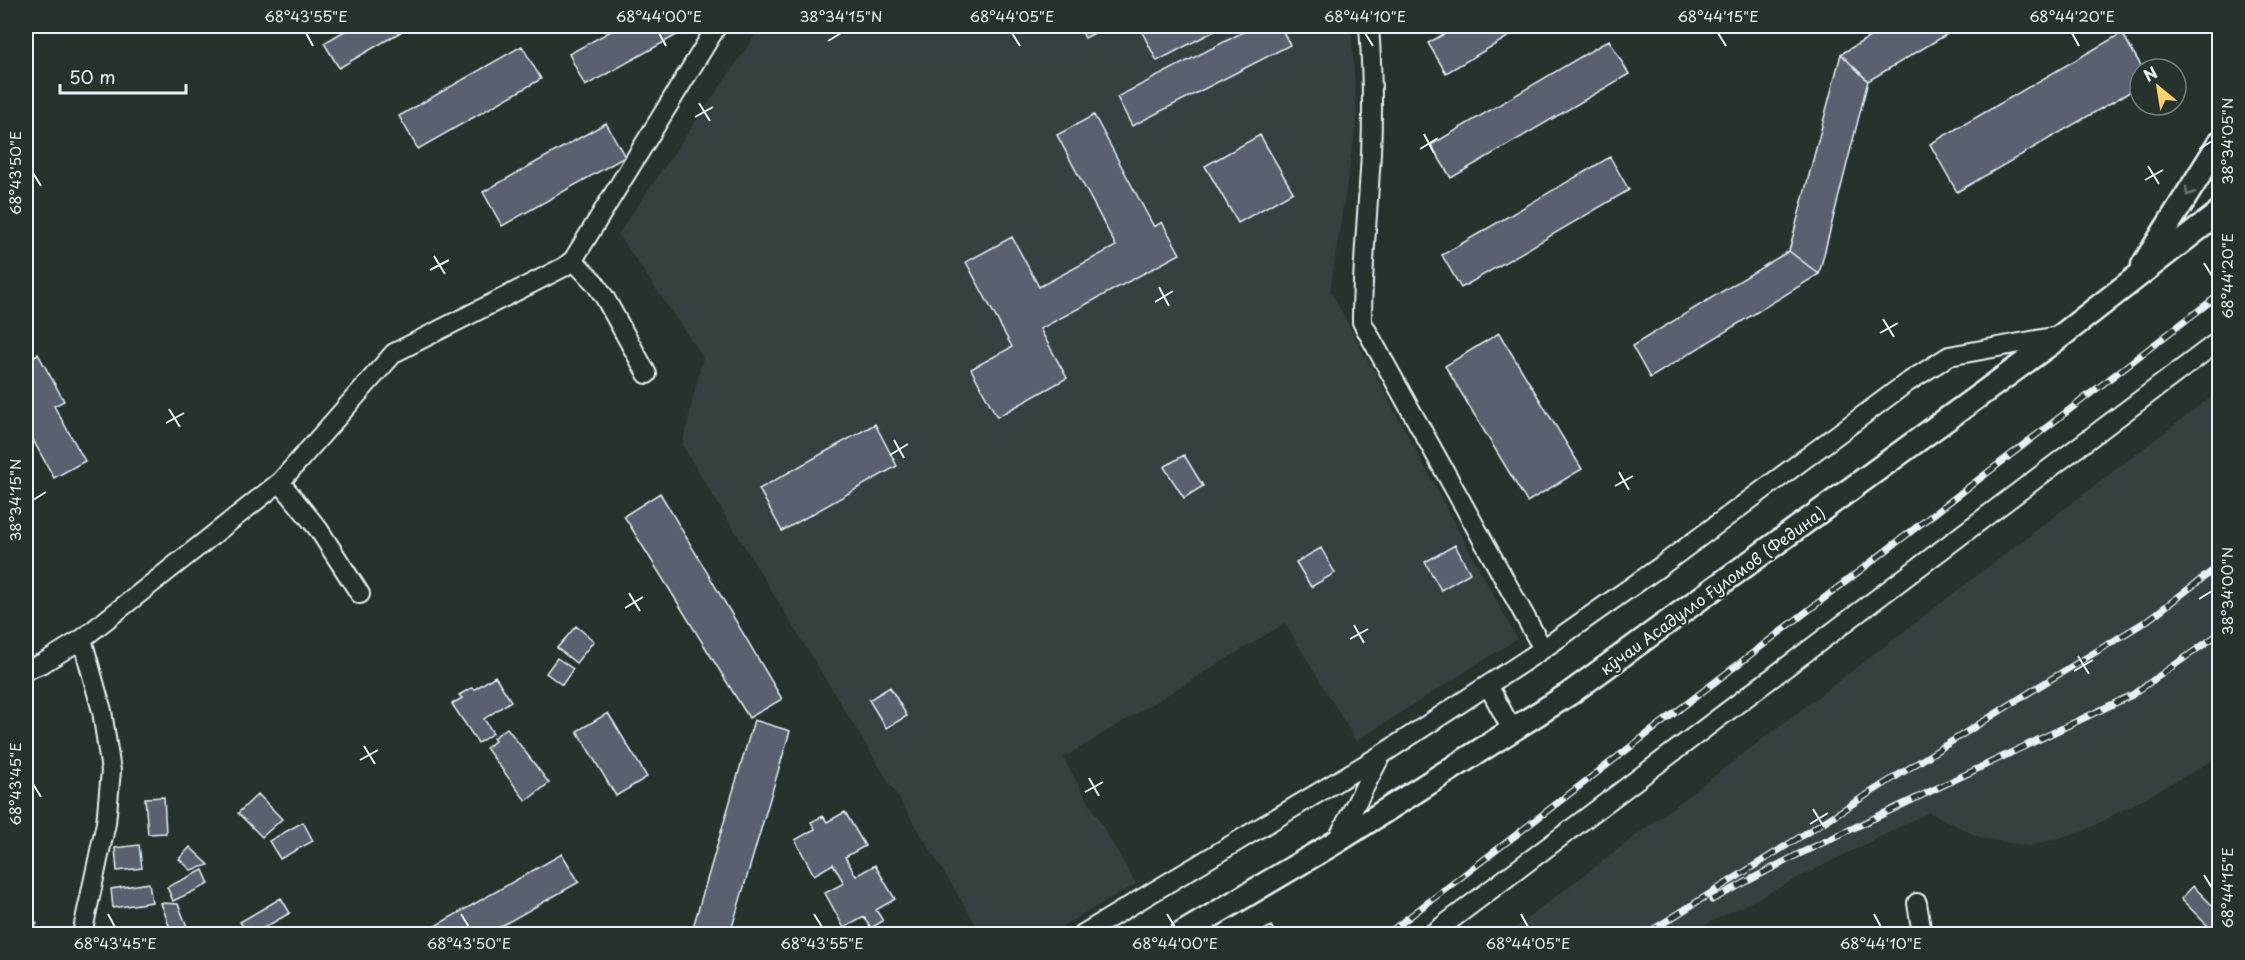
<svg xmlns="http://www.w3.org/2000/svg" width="2245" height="960" font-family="'Playpen Sans',sans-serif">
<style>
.built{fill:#364141}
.building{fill:#5a616f;stroke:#e8f1f8;stroke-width:1.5}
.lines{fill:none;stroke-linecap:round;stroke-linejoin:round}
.minor-casing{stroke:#e8f1f8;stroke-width:22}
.tertiary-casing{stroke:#e8f1f8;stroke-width:27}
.minor{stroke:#26332d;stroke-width:18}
.tertiary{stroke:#26332d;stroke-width:22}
.rail-casing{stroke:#e8f1f8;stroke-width:7}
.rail{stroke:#26332d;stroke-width:4.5;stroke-dasharray:14;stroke-linecap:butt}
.oneway{stroke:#6a7674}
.ticks{fill:none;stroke:#e8f1f8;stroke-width:2}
.labels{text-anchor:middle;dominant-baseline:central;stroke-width:4.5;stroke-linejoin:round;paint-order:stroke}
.street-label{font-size:16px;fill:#e8f1f8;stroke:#26332d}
.neatline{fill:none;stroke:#e8f1f8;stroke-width:2}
.ticks-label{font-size:15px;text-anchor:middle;fill:#e8f1f8}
</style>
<rect width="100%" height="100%" fill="#26332d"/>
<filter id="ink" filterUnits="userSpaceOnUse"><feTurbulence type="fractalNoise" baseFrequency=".0167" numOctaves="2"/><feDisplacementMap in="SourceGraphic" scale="12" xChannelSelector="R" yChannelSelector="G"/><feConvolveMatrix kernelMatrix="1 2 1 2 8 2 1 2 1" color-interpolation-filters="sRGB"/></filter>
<g filter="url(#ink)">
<path class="built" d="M 762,26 L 1351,26 L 1357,119 L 1330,290 L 1517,639 L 1356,741 L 1285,623 L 1063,758 L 1136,884 L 1048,934 L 982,934 L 682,445 L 703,357 L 618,234 Z
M 2219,391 L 2219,757 L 2084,831 L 2029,846 L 1981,838 L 1929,812 L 1687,934 L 1507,934 Z"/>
<path class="building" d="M 353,26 L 411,26 L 339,68 L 324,43 Z
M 620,26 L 693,26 L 585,86 L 569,54 Z
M 1079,26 L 1108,26 L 1085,38 Z
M 1153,26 L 1224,26 L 1157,61 L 1142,32 Z
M 1255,26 L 1280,26 L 1290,45 L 1132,126 L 1117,97 Z
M 1458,26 L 1527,26 L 1446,73 L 1428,43 Z
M 1888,26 L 1961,26 L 1868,81 L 1841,54 Z
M 2122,33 L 2143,69 L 2140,69 L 2140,86 L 1957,192 L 1930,144 Z
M 1609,40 L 1629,74 L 1451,178 L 1431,145 Z
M 522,46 L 541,79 L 418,149 L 399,116 Z
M 1841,54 L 1868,81 L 1819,274 L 1789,251 Z
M 1094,115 L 1154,227 L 1162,222 L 1180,254 L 1040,329 L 1067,378 L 997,417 L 971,369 L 1012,347 L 966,262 L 1012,237 L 1039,287 L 1116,246 L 1057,135 Z
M 606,123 L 625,157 L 502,226 L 483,192 Z
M 1260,135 L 1293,192 L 1238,223 L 1205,166 Z
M 1610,157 L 1629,190 L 1461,288 L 1442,255 Z
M 1789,251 L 1819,274 L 1650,378 L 1632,346 Z
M 1499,333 L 1582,469 L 1527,502 L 1445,366 Z
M 26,354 L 28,359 L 38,354 L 64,401 L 54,406 L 85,461 L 54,478 L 26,427 Z
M 875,424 L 897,466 L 782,531 L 759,489 Z
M 1184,455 L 1203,486 L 1184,498 L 1164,467 Z
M 660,493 L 782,699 L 749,718 L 624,516 Z
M 1455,545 L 1470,573 L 1441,590 L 1425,562 Z
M 1321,548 L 1335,573 L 1311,587 L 1296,562 Z
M 576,626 L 594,641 L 576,663 L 557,648 Z
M 557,658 L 573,669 L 562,685 L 546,673 Z
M 495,676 L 511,701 L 484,719 L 493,733 L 478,743 L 452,704 L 462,698 L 459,695 L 471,688 L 475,689 Z
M 890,687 L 907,716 L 886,728 L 869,700 Z
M 608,713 L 647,777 L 616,796 L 577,731 Z
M 754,720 L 790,731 L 730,934 L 691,934 Z
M 507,728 L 549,783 L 526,801 L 486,748 L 495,741 L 493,738 Z
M 258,794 L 282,819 L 262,837 L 238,813 Z
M 164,797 L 166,833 L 148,834 L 145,798 Z
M 845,812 L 865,846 L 845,857 L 856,876 L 875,865 L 895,899 L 876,910 L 883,921 L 871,928 L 864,917 L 844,928 L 825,893 L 844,883 L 833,864 L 814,875 L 795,840 L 815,829 L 811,822 L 823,816 L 827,822 Z
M 303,822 L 313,841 L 280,859 L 269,841 Z
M 139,845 L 142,868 L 117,871 L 115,848 Z
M 190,847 L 209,865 L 191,870 L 179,859 Z
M 562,854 L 579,882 L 487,934 L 421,934 Z
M 203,870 L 209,884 L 173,901 L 167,887 Z
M 149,883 L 152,902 L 113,908 L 111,889 Z
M 2193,886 L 2220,913 L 2220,934 L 2216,934 L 2181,899 Z
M 281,898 L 290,913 L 253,934 L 248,934 L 240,922 Z
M 161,903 L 178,904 L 190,934 L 172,934 Z
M 30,915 L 37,924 L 26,932 L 26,918 Z
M 1271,926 L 1276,934 L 1257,934 Z
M 39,930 L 73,932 L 73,934 L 41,934 Z"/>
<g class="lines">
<defs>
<path id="minor" d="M 1369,26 C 1372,68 1373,111 1371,153 C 1368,210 1362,266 1362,322 L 1543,649
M 573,260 L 595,283 L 605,298 L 647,374
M 280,482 L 319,530 L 360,594
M 26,670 L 43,663 L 82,639 L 281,481 L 394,353 L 564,267 L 573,260 L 717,26
M 1488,685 L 1512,730
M 1336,842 L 1380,757
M 1917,903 L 1922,934
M 82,934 L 106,823 L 111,771 L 102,711 L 82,639
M 1083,934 L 1381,755 L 1543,649 L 1661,566 L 1905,384 L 1949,356 L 2058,336
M 1432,934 L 2220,340"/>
<path id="tertiary" d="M 2143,265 L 2220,142
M 1181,934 L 1336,842 L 1569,694 L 2061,336 L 2220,212"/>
</defs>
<use href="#minor" class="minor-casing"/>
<use href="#tertiary" class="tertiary-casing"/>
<use href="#minor" class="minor"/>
<use href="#tertiary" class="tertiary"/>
<defs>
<path id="rail" d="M 1712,900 L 1797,855 L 2132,695 L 2220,633
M 1387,934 L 2220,294
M 1646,934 L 2038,687 L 2148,620 L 2220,565"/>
</defs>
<use href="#rail" class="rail-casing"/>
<use href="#rail" class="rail"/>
</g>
<defs><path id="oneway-chevron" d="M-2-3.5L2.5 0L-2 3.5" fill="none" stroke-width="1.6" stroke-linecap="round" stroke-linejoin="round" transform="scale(1.5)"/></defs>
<use class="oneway" href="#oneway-chevron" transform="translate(2189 192) rotate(121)"/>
</g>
<path class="ticks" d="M 306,33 L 313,46M 659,33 L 666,46M 1012,33 L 1020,46M 1365,33 L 1373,46M 1718,33 L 1726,46M 2072,33 L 2079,46M 828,41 L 841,33M 699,103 L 710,121M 695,117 L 713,107M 1424,134 L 1434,153M 1420,149 L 1438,138M 2199,149 L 2212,141M 2148,166 L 2159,184M 33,173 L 41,186M 2145,180 L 2163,170M 434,256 L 445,274M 2204,263 L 2212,276M 430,270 L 449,260M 1159,287 L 1169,306M 1155,302 L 1173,291M 1883,319 L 1894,337M 1880,333 L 1898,323M 169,409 L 180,427M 166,423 L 184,413M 894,440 L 904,458M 890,455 L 908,444M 1619,472 L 1629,490M 1615,486 L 1633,476M 33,500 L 46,492M 629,593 L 640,611M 2199,599 L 2212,591M 625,608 L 643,597M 1354,625 L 1364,643M 1350,639 L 1368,629M 2078,656 L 2089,674M 2074,671 L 2093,660M 364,746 L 375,764M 360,760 L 378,750M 1089,778 L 1099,796M 33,784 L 41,797M 1085,792 L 1103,782M 1813,809 L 1824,827M 1810,824 L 1828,813M 2204,875 L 2212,888M 108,914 L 115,927M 461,914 L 469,927M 814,914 L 822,927M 1167,914 L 1175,927M 1521,914 L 1528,927M 1874,914 L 1881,927"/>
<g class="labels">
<g class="street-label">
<text transform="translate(1712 590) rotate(-36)">кӯчаи Асадулло Ғуломов (Федина)</text>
</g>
</g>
<rect width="2245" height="960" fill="none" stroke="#26332d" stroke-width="66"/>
<g transform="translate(2158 87) rotate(330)"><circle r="28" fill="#26332d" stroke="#747f7e" stroke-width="1.5"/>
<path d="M0-4.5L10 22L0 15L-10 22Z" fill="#ffd166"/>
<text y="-9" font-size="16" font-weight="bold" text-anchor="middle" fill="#e8f1f8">N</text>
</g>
<path d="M60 84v9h126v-9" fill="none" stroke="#e8f1f8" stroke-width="3"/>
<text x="69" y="84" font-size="18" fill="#e8f1f8" stroke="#26332d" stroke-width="4.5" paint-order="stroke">50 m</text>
<rect x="33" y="33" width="2179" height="894" class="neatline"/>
<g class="ticks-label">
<text x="306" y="22">68°43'55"E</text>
<text x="659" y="22">68°44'00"E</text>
<text x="841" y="22">38°34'15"N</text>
<text x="1012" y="22">68°44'05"E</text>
<text x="1365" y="22">68°44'10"E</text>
<text x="1718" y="22">68°44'15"E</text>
<text x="2072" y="22">68°44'20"E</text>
<text transform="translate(2228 141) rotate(-90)" y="5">38°34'05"N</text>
<text transform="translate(16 173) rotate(-90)" y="5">68°43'50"E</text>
<text transform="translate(2228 276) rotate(-90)" y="5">68°44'20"E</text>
<text transform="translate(16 500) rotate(-90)" y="5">38°34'15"N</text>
<text transform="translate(2228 591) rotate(-90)" y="5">38°34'00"N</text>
<text transform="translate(16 784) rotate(-90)" y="5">68°43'45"E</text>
<text transform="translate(2228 888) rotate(-90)" y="5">68°44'15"E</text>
<text x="115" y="949">68°43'45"E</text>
<text x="469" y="949">68°43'50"E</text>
<text x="822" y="949">68°43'55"E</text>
<text x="1175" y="949">68°44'00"E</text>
<text x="1528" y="949">68°44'05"E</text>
<text x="1881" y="949">68°44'10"E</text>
</g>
</svg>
